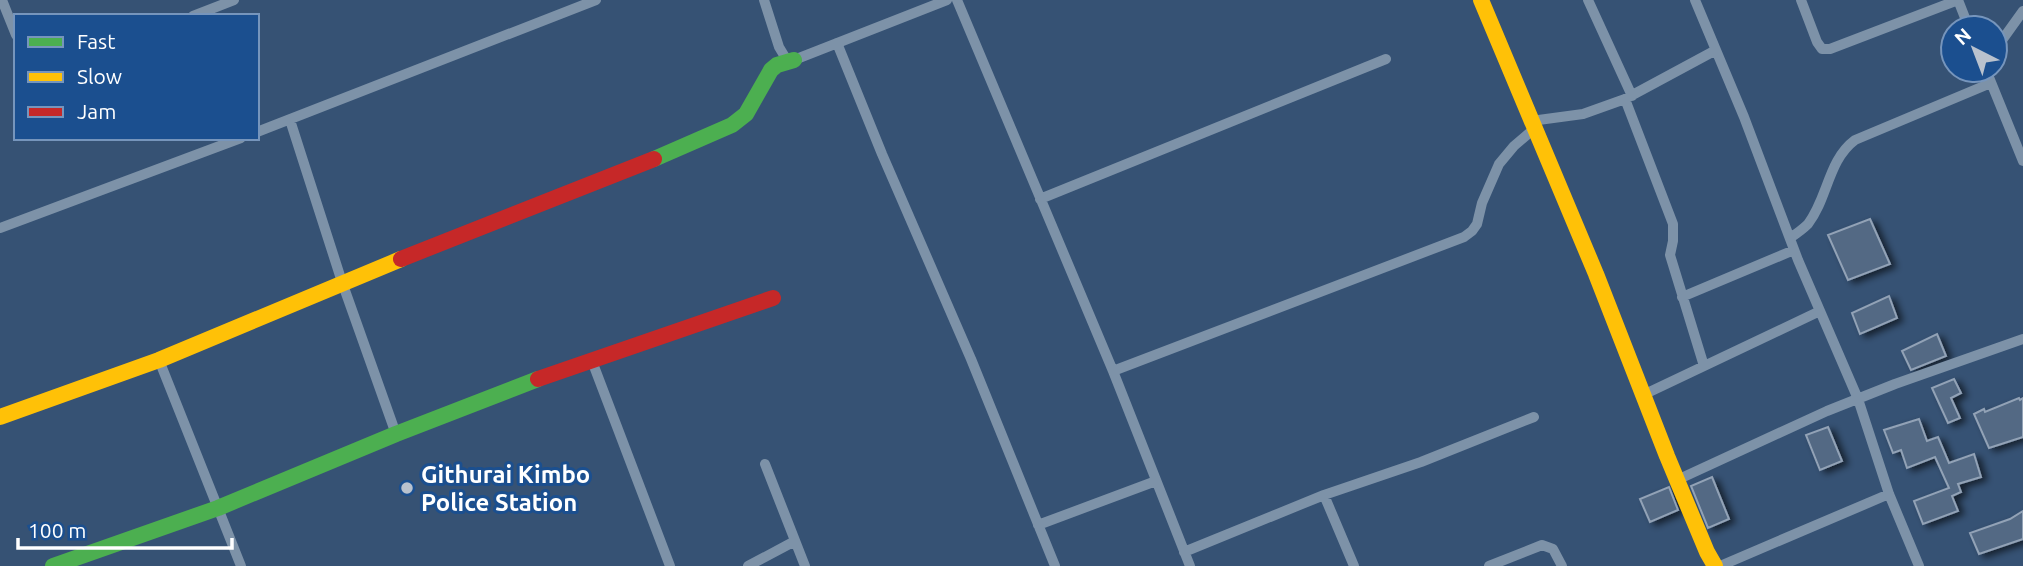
<svg xmlns="http://www.w3.org/2000/svg" width="2023" height="566" font-family="Ubuntu,sans-serif">
<style>
.building{fill:#526984;stroke:#92a2b6;stroke-width:2;filter:url(#shadow)}
.lines{fill:none;stroke-linecap:round;stroke-linejoin:round}
.street{stroke:#7d92a8;stroke-width:10}
.fast{stroke:#4caf50;stroke-width:16}
.slow{stroke:#ffc107;stroke-width:16}
.jam{stroke:#c62828;stroke-width:16}
.poi-dot{fill:#b9c2ce;stroke:#1b4f8f;stroke-width:2.5}
.labels{text-anchor:middle;dominant-baseline:central;stroke-width:6;stroke-linejoin:round;paint-order:stroke}
.poi-label{font-size:24px;font-weight:bold;fill:#fff;stroke:#1b4f8f;text-anchor:start}
</style>
<defs>
<filter id="shadow"><feDropShadow dx="5.5" dy="3" stdDeviation="3.5" flood-color="#0009"/></filter>
</defs>
<rect width="100%" height="100%" fill="#365274"/>
<path class="building" d="M 1870,219 L 1890,264 L 1848,280 L 1828,235 Z
M 1889,296 L 1897,318 L 1860,334 L 1852,313 Z
M 1937,334 L 1946,356 L 1911,370 L 1902,351 Z
M 1954,379 L 1961,393 L 1951,398 L 1960,418 L 1948,423 L 1932,388 Z
M 2019,398 L 2020,400 L 2023,398 L 2023,437 L 1989,448 L 1974,414 L 1984,409 L 1985,412 Z
M 1919,419 L 1927,441 L 1938,437 L 1949,463 L 1974,454 L 1981,477 L 1958,484 L 1961,492 L 1952,496 L 1958,511 L 1923,524 L 1914,501 L 1949,488 L 1935,457 L 1907,468 L 1901,450 L 1893,453 L 1884,430 Z
M 1828,427 L 1842,461 L 1820,470 L 1806,435 Z
M 1712,477 L 1729,519 L 1708,528 L 1691,486 Z
M 1669,487 L 1678,510 L 1650,522 L 1640,499 Z
M 2023,511 L 2023,539 L 1979,554 L 1970,533 L 2010,519 Z"/>
<g class="lines">
<path class="street" d="M 2,0 L 16,35
M 764,0 L 779,47 L 785,57 L 794,60 L 947,0
M 957,0 L 1113,371 L 1190,566
M 1588,0 L 1632,96
M 1695,0 L 1744,117 L 1798,260 L 1858,399 L 1889,494 L 1919,566
M 1801,0 L 1817,42 L 1822,49 L 1830,49 L 1958,0
M 1958,0 L 1969,28
M 193,16 L 234,0
M 837,43 L 882,154 L 971,359 L 1055,566
M 1995,50 L 2023,11
M 1986,70 L 2023,161
M 1625,99 L 1673,224 L 1673,241 L 1670,255 L 1704,366
M 290,120 L 342,282 L 396,434
M 1531,121 L 1583,114 L 1625,99 L 1716,50
M 257,132 L 596,0
M 1040,199 L 1386,59
M 0,228 L 241,138
M 1790,238 C 1796,234 1803,229 1808,224 C 1828,198 1828,160 1855,140 L 1991,83
M 1682,297 L 1794,250
M 159,360 L 241,566
M 592,361 L 670,566
M 1113,371 L 1464,237 L 1472,231 L 1477,224 L 1482,203 L 1499,164 L 1514,146 L 1534,129
M 1643,395 L 1820,311
M 765,464 L 805,566
M 1677,480 L 1827,411 L 1895,384 L 2023,339
M 1324,495 L 1354,566
M 1038,525 L 1156,481
M 1184,552 L 1324,495 L 1421,462 L 1534,417
M 748,566 L 795,541
M 1489,566 L 1542,545 L 1553,549 L 1562,566
M 1720,566 L 1889,494"/>
<path class="fast" d="M 654,159 L 732,125 L 746,114 L 771,70 L 777,65 L 794,60
M 53,566 L 218,508 L 396,434 L 538,379"/>
<path class="slow" d="M 1481,0 L 1596,274 L 1667,456 L 1707,552 L 1715,566
M 0,417 L 159,360 L 401,259"/>
<path class="jam" d="M 401,259 L 654,159
M 538,379 L 773,298"/>
</g>
<circle class="poi-dot" cx="407" cy="488" r="7"/>
<g class="labels">
<g class="poi-label">
<text x="421" y="474">Githurai Kimbo<tspan x="421" dy="28">Police Station</tspan></text>
</g>
</g>
<rect x="14" y="14" width="245" height="126" fill="#1b4f8f" stroke="#7695bc" stroke-width="2"/>
<rect x="28" y="37" width="35" height="10" fill="#4caf50" stroke="#7695bc" stroke-width="2"/>
<text x="77" y="49" font-size="21" fill="#ffffff">Fast</text>
<rect x="28" y="72" width="35" height="10" fill="#ffc107" stroke="#7695bc" stroke-width="2"/>
<text x="77" y="84" font-size="21" fill="#ffffff">Slow</text>
<rect x="28" y="107" width="35" height="10" fill="#c62828" stroke="#7695bc" stroke-width="2"/>
<text x="77" y="119" font-size="21" fill="#ffffff">Jam</text>
<g transform="translate(1974 49) rotate(318)"><circle r="33" fill="#1b4f8f" stroke="#7695bc" stroke-width="2"/>
<path d="M0-5L12 26L0 18L-12 26Z" fill="#b9c2ce"/>
<text y="-10" font-size="19" font-weight="bold" text-anchor="middle" fill="#ffffff">N</text>
</g>
<path d="M18 538v10h214v-10" fill="none" stroke="#ffffff" stroke-width="3.5"/>
<text x="28" y="538" font-size="21" fill="#ffffff" stroke="#1b4f8f" stroke-width="5" paint-order="stroke">100 m</text>
</svg>
